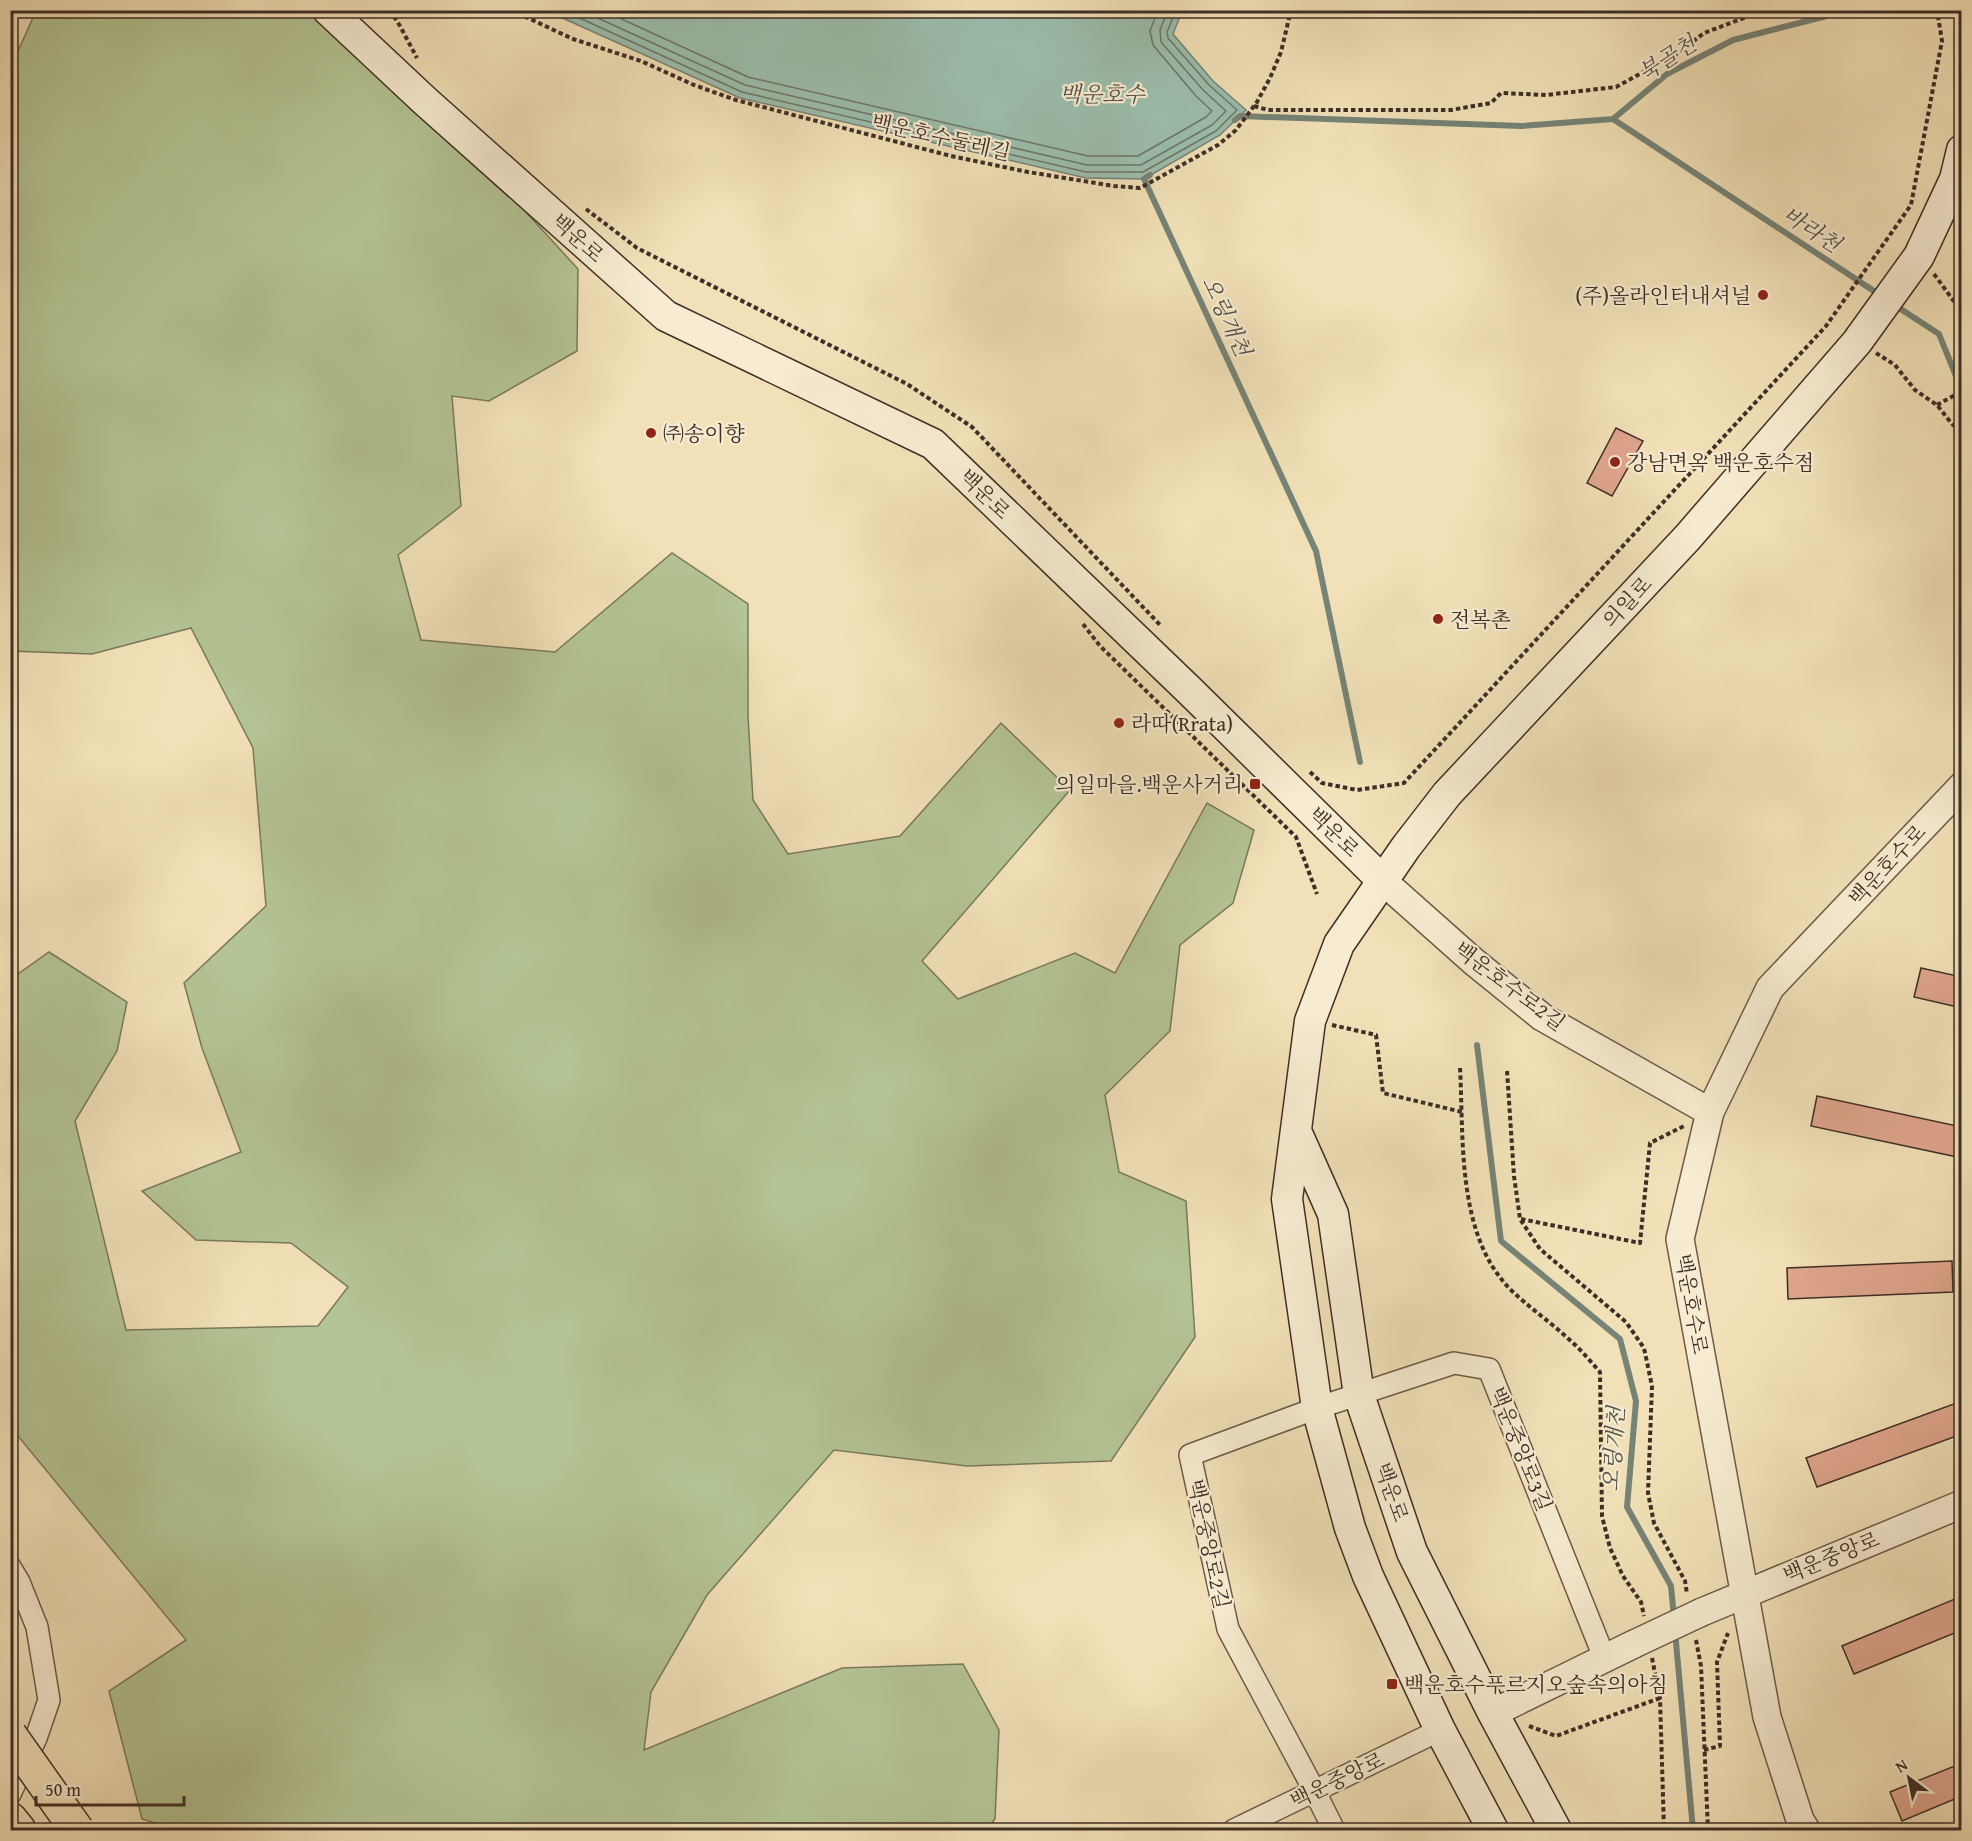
<svg xmlns="http://www.w3.org/2000/svg" width="1972" height="1841" font-family="'Gentium Book Plus','Noto Serif KR',serif">
<style>
.green{fill:#b4c494;stroke:#7a795d;stroke-width:1.5}
.water{fill:#9bbead;stroke:#768477;stroke-width:1.5}
.lines{fill:none;stroke-linecap:round;stroke-linejoin:round}
.shore{stroke:#6d766a;stroke-width:1.5}
.stream{stroke:#768477;stroke-width:6}
.building{fill:#e0a68e;stroke:#3f2e26;stroke-width:1.5}
.minor-casing{stroke:#6c5b4a;stroke-width:24}
.tertiary-casing{stroke:#6c5b4a;stroke-width:30}
.secondary-casing{stroke:#3f2e26;stroke-width:33}
.trunk-casing{stroke:#3f2e26;stroke-width:36}
.path{stroke:#3f2e26;stroke-width:4;stroke-dasharray:4.5 3;stroke-linecap:butt}
.minor{stroke:#f7ecd1;stroke-width:21}
.tertiary{stroke:#f7ecd1;stroke-width:27}
.secondary{stroke:#f7ecd1;stroke-width:30}
.trunk{stroke:#f2e1b8;stroke-width:33}
.tertiary-bridge-casing{stroke:#6c5b4a;stroke-width:30;stroke-linecap:butt}
.trunk-bridge-casing{stroke:#3f2e26;stroke-width:36;stroke-linecap:butt}
.tertiary-bridge{stroke:#f7ecd1;stroke-width:27}
.trunk-bridge{stroke:#f2e1b8;stroke-width:33}
.poi-dot{fill:#8f2418;stroke:#f7ecd1;stroke-width:2}
.labels{text-anchor:middle;dominant-baseline:central;stroke-width:4.5;stroke-linejoin:round;paint-order:stroke}
.street-label{font-size:21px;fill:#3f2e26;stroke:#f7ecd1}
.poi-label{font-size:21px;fill:#3f2e26;stroke:#f7ecd1;text-anchor:start}
.water-label{font-size:22px;font-style:italic;fill:#565248;stroke:#f7ecd1}
</style>
<rect width="100%" height="100%" fill="#f2e1b8"/>
<filter id="stains"><feTurbulence type="fractalNoise" baseFrequency=".00333" numOctaves="4"/><feColorMatrix values="0 0 0 0 .2 0 0 0 0 .09 0 0 0 0 .02 0 0 0 .5 -.17"/></filter>
<radialGradient id="worn" r=".72"><stop offset=".6" stop-color="#630" stop-opacity="0"/><stop offset="1" stop-color="#630" stop-opacity=".3"/></radialGradient>
<path class="green" d="M 36,11 L 309,11 L 460,140 L 578,269 L 577,351 L 489,401 L 452,396 L 461,506 L 398,555 L 421,640 L 555,652 L 672,553 L 748,604 L 748,717 L 753,800 L 788,854 L 900,836 L 1001,723 L 1070,790 L 922,961 L 958,999 L 1075,953 L 1115,973 L 1207,803 L 1254,830 L 1233,903 L 1180,945 L 1170,1031 L 1105,1095 L 1119,1172 L 1186,1201 L 1195,1337 L 1111,1461 L 967,1466 L 834,1450 L 707,1595 L 651,1692 L 644,1750 L 842,1668 L 963,1664 L 999,1730 L 995,1819 L 986,1830 L 178,1830 L 142,1819 L 109,1691 L 186,1640 L 13,1430 L 10,1415 L 11,979 L 49,952 L 127,1002 L 117,1051 L 75,1121 L 126,1330 L 318,1326 L 348,1287 L 291,1243 L 196,1240 L 142,1191 L 241,1152 L 202,1048 L 184,983 L 266,906 L 253,748 L 191,628 L 92,654 L 11,651 L 10,69 Z
M 1632,11 L 1703,11 L 1674,17 Z"/>
<path class="water" d="M 547,11 L 1182,11 L 1173,34 L 1213,81 L 1246,110 L 1220,135 L 1144,179 L 1086,178 L 740,98 Z"/>
<g class="lines">
<path class="shore" d="M 562,10 L 742,92 L 1086,172 L 1143,172 L 1216,131 L 1237,110 L 1209,85 L 1168,38 L 1167,32 L 1176,10
M 580,10 L 745,85 L 1087,165 L 1141,165 L 1212,125 L 1226,111 L 1203,90 L 1161,42 L 1160,30 L 1168,10
M 602,10 L 748,77 L 1088,156 L 1138,156 L 1206,117 L 1212,111 L 1196,96 L 1153,45 L 1150,31 L 1158,10"/>
<path class="stream" d="M 1613,119 L 1880,295
M 1613,119 L 1667,74 L 1733,40 L 1850,10
M 1235,120 L 1240,116 L 1522,126 L 1613,119
M 1150,175 L 1144,179 L 1316,551 L 1360,762
M 1893,304 L 1939,334 L 1962,391
M 1477,1045 L 1501,1241 L 1620,1339 L 1636,1401 L 1627,1507 L 1671,1586 L 1674,1618
M 1675,1631 L 1693,1830"/>
</g>
<path class="building" d="M 1616,428 L 1643,441 L 1612,496 L 1587,483 Z
M 1921,968 L 1962,977 L 1962,1008 L 1914,997 Z
M 1817,1096 L 1962,1127 L 1962,1158 L 1811,1126 Z
M 1952,1261 L 1953,1292 L 1788,1299 L 1787,1268 Z
M 1962,1401 L 1962,1434 L 1817,1487 L 1806,1458 Z
M 1962,1596 L 1962,1630 L 1854,1674 L 1842,1646 Z
M 1962,1763 L 1962,1796 L 1902,1821 L 1890,1792 Z"/>
<g class="lines">
<defs>
<path id="minor" d="M 10,1567 L 19,1582 L 37,1627 L 49,1700 L 36,1738 L 10,1794
M 1234,1830 L 1440,1730
M 1334,1830 L 1314,1790 L 1228,1629 L 1190,1455 L 1317,1408 L 1454,1363 L 1489,1369 L 1604,1657"/>
<path id="tertiary" d="M 1383,881 L 1473,961 L 1542,1017 L 1710,1112
M 1702,1612 L 1962,1504
M 1493,1713 L 1634,1644
M 1806,1830 L 1800,1820 L 1767,1717 L 1680,1239 L 1710,1112 L 1770,988 L 1962,786"/>
<path id="secondary" d="M 328,10 L 424,100 L 666,316 L 933,444 L 1190,691 L 1383,881
M 1296,1131 L 1333,1214 L 1359,1395 L 1412,1552 L 1493,1713 L 1556,1830
M 1493,1830 L 1440,1730 L 1368,1576 L 1350,1528 L 1317,1408 L 1287,1199 L 1310,1021 L 1339,944 L 1406,847 L 1447,794 L 1688,537 L 1857,342 L 1919,256 L 1955,179 L 1962,150"/>
<path id="trunk" d="M 10,1819 L 19,1830"/>
</defs>
<use href="#minor" class="minor-casing"/>
<use href="#tertiary" class="tertiary-casing"/>
<use href="#secondary" class="secondary-casing"/>
<use href="#trunk" class="trunk-casing"/>
<path class="path" d="M 390,10 L 400,26 L 417,58
M 511,10 L 573,39 L 641,61 L 694,85 L 736,100 L 951,156 L 1028,172 L 1114,186 L 1140,188 L 1218,145 L 1236,130 L 1257,102 L 1270,78 L 1281,52 L 1291,10
M 10,15 L 13,10
M 1254,106 L 1268,110 L 1451,110 L 1491,103 L 1501,93 L 1546,95 L 1616,87 L 1678,53 L 1704,33 L 1765,10
M 586,209 L 637,248 L 907,384 L 972,427 L 1161,626
M 1934,274 L 1961,311 L 1958,332 L 1962,338
M 1876,353 L 1895,365 L 1915,390 L 1937,405 L 1952,424 L 1962,432
M 1937,405 L 1962,391
M 1083,624 L 1100,646 L 1296,837 L 1317,894
M 1310,772 L 1322,783 L 1357,790 L 1404,783 L 1826,326 L 1880,249 L 1911,205 L 1942,41 L 1937,10
M 1332,1025 L 1376,1035 L 1383,1093 L 1462,1112
M 1460,1068 C 1464,1141 1456,1236 1512,1291 C 1531,1309 1553,1324 1572,1342 C 1582,1351 1591,1362 1600,1372 L 1602,1516 L 1610,1548 L 1623,1576 L 1641,1602 L 1644,1616
M 1507,1071 L 1514,1176 L 1520,1219 L 1540,1249 L 1626,1322 L 1644,1348 L 1652,1386 L 1648,1493 L 1654,1523 L 1685,1581 L 1687,1594
M 1521,1219 L 1640,1243 L 1650,1143 L 1684,1126
M 1696,1640 L 1701,1666 L 1708,1830
M 1652,1658 L 1660,1698 L 1664,1830
M 1529,1726 L 1556,1736 L 1660,1698
M 1704,1750 L 1720,1746 L 1717,1662 L 1728,1633"/>
<use href="#minor" class="minor"/>
<use href="#tertiary" class="tertiary"/>
<use href="#secondary" class="secondary"/>
<use href="#trunk" class="trunk"/>
<defs>
<path id="tertiary-bridge" d="M 1634,1644 L 1702,1612"/>
<path id="trunk-bridge" d="M 10,1735 L 77,1830"/>
</defs>
<use href="#tertiary-bridge" class="tertiary-bridge-casing"/>
<use href="#trunk-bridge" class="trunk-bridge-casing"/>
<use href="#tertiary-bridge" class="tertiary-bridge"/>
<use href="#trunk-bridge" class="trunk-bridge"/>
</g>
<g class="poi-dot">
<circle cx="1763" cy="295" r="6"/>
<circle cx="651" cy="433" r="6"/>
<circle cx="1615" cy="462" r="6"/>
<circle cx="1438" cy="619" r="6"/>
<circle cx="1119" cy="723" r="6"/>
<rect x="1249" y="778" width="12" height="12" rx="3"/>
<rect x="1386" y="1678" width="12" height="12" rx="3"/>
</g>
<g class="labels">
<g class="street-label">
<text transform="translate(941 137) rotate(13)">백운호수둘레길</text>
<text transform="translate(578 238) rotate(42)">백운로</text>
<text transform="translate(985 494) rotate(44)">백운로</text>
<text transform="translate(1627 602) rotate(-47)">의일로</text>
<text transform="translate(1334 832) rotate(44)">백운로</text>
<text transform="translate(1887 865) rotate(-47)">백운호수로</text>
<text transform="translate(1510 986) rotate(37)">백운호수로2길</text>
<text transform="translate(1692 1304) rotate(80)">백운호수로</text>
<text transform="translate(1521 1449) rotate(68)">백운중앙로3길</text>
<text transform="translate(1392 1492) rotate(71)">백운로</text>
<text transform="translate(1209 1544) rotate(78)">백운중앙로2길</text>
<text transform="translate(1831 1557) rotate(-22)">백운중앙로</text>
<text transform="translate(1337 1780) rotate(-26)">백운중앙로</text>
</g>
<g class="poi-label">
<text x="1751" y="295" text-anchor="end">(주)올라인터내셔널</text>
<text x="663" y="433">㈜송이향</text>
<text x="1627" y="462">강남면옥 백운호수점</text>
<text x="1450" y="619">전복촌</text>
<text x="1131" y="723">라따(Rrata)</text>
<text x="1243" y="784" text-anchor="end">의일마을.백운사거리</text>
<text x="1404" y="1684">백운호수푸르지오숲속의아침</text>
</g>
<g class="water-label">
<text transform="translate(1667 58) rotate(-33)">북골천</text>
<text x="1102" y="94">백운호수</text>
<text transform="translate(1812 229) rotate(33)">바라천</text>
<text transform="translate(1227 316) rotate(65)">오링개천</text>
<text transform="translate(1613 1449) rotate(-86)">오링개천</text>
</g>
</g>
<rect width="1972" height="1841" fill="none" stroke="#f2e1b8" stroke-width="36"/>
<rect x="12" y="12" width="1948" height="1817" fill="none" stroke="#3f2e26" stroke-width="3"/>
<rect x="18" y="18" width="1936" height="1805" fill="none" stroke="#3f2e26" stroke-width="1.5"/>
<g transform="translate(1909 1778) rotate(328)" stroke="#f7ecd1" stroke-width="4.5" paint-order="stroke">
<path d="M0-4.5L10 22L0 15L-10 22Z" fill="#3f2e26"/>
<text y="-9" font-size="16" font-weight="bold" text-anchor="middle" fill="#3f2e26">N</text>
</g>
<path d="M36 1796v9h148v-9" fill="none" stroke="#3f2e26" stroke-width="3"/>
<text x="45" y="1796" font-size="18" fill="#3f2e26" stroke="#f7ecd1" stroke-width="4.5" paint-order="stroke">50 m</text>
<rect width="100%" height="100%" filter="url(#stains)"/>
<rect width="100%" height="100%" fill="url(#worn)"/>
</svg>
